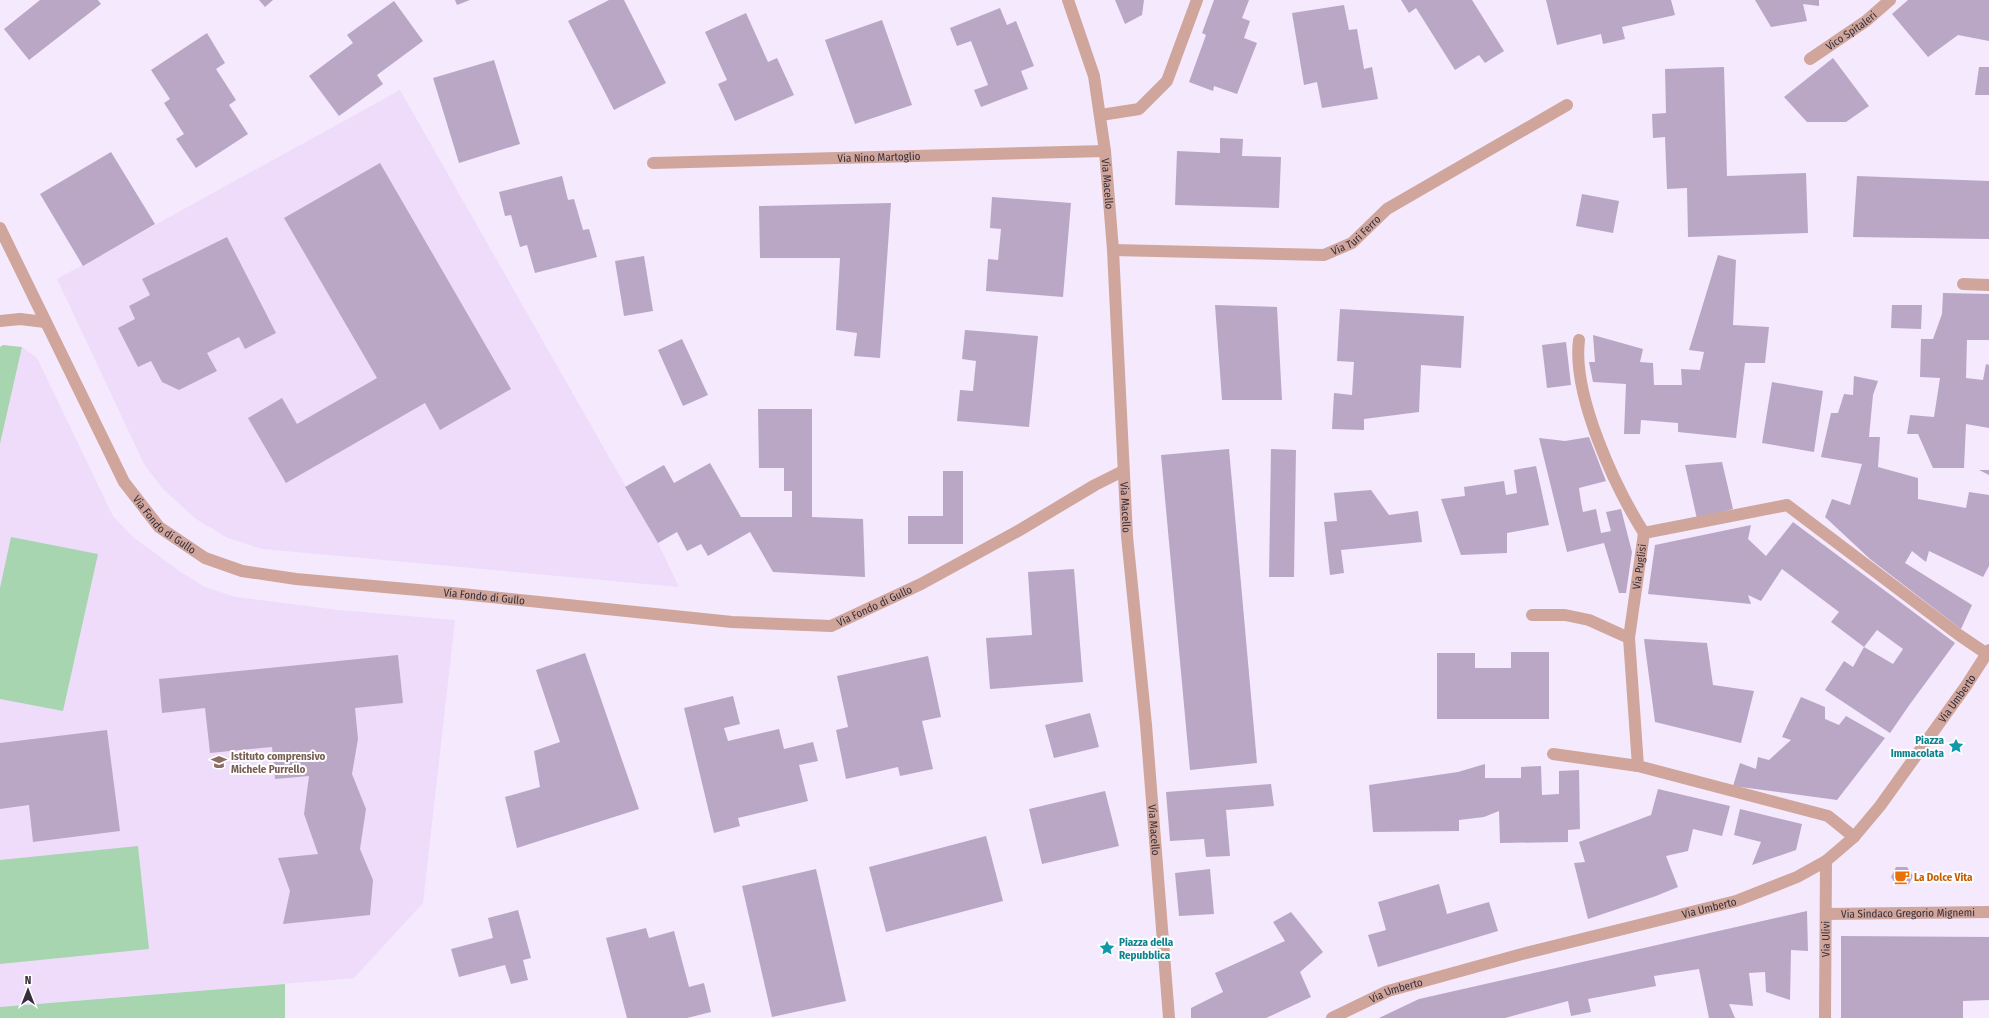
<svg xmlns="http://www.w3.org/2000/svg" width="1989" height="1018" font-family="'Fira Sans Condensed',sans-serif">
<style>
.built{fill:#efdcfb}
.green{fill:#a6d5b0}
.building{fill:#baa7c6}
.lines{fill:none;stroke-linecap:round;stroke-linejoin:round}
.pedestrian{stroke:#d0a59b;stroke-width:12}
.minor{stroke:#d0a59b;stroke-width:12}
.tertiary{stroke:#d0a59b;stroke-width:12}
.labels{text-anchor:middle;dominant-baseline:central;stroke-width:4;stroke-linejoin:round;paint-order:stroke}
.street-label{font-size:11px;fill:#362f3b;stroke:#fff}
.culture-label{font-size:11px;font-weight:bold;fill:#0d838f;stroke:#fff;text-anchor:end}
.education-label{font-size:11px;font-weight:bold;fill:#785e54;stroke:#fff;text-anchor:start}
.food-label{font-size:11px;font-weight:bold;fill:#c56008;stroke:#fff;text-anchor:start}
</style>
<rect width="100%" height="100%" fill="#f5e9fd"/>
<path class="built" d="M 400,90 L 658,543 L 679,587 L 262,549 L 228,538 L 196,519 L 163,489 L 144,464 L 57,279 Z
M 22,347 L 37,358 L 113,516 L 133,537 L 182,573 L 205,587 L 236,597 L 338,610 L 455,620 L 423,903 L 354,978 L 0,1007 L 0,444 Z"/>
<path class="green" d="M 3,345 L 22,347 L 0,444 L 0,347 Z
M 11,537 L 98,554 L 63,711 L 0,699 L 0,588 Z
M 138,846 L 149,949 L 0,964 L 0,860 Z
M 285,984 L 285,1018 L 0,1018 L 0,1007 Z"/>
<path class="building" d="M 40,0 L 98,0 L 101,4 L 29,60 L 4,29 Z
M 259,0 L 273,0 L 265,7 Z
M 455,0 L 470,0 L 457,5 Z
M 609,0 L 624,0 L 666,83 L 614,110 L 568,21 Z
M 1115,0 L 1144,0 L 1142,15 L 1125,24 Z
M 1214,0 L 1249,0 L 1242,18 L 1250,21 L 1244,38 L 1257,43 L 1237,94 L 1214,86 L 1213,91 L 1189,82 L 1206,35 L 1202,33 Z
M 1401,0 L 1472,0 L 1504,51 L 1485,63 L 1479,55 L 1455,70 L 1416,8 L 1409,13 Z
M 1546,0 L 1671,0 L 1675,15 L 1622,27 L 1625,39 L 1603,44 L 1601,34 L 1557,45 Z
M 1755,0 L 1819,0 L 1819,6 L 1803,4 L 1807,21 L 1771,27 Z
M 1908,0 L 1989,0 L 1989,41 L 1958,35 L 1928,57 L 1892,14 Z
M 394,1 L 423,41 L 377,75 L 383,84 L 339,116 L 309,76 L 353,43 L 347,35 Z
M 1344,5 L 1349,30 L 1357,29 L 1364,69 L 1372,67 L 1378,99 L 1322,108 L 1317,82 L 1304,85 L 1292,13 Z
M 1000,8 L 1007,25 L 1016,21 L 1034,66 L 1021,71 L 1028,89 L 981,107 L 974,90 L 988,85 L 971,41 L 957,46 L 950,28 Z
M 746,13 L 768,62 L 777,58 L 794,95 L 735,121 L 718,84 L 727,80 L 705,32 Z
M 882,20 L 912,105 L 855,124 L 825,40 Z
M 207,33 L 225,63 L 216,69 L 236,100 L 229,105 L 248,134 L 196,168 L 176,139 L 184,134 L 164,103 L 170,99 L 151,70 Z
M 1833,58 L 1869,106 L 1846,122 L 1807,122 L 1784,97 Z
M 494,60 L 520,144 L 459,163 L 433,78 Z
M 1724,67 L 1727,176 L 1806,173 L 1808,233 L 1688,237 L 1687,188 L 1667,189 L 1665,137 L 1653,138 L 1652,114 L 1666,113 L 1665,69 Z
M 1979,67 L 1989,67 L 1989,95 L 1975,95 Z
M 1220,138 L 1243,139 L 1242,156 L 1281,157 L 1279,208 L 1175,205 L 1177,151 L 1220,153 Z
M 111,152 L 155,224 L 83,266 L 40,194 Z
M 380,163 L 511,389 L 440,430 L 425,403 L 286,483 L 248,418 L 282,398 L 297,424 L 377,378 L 284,218 Z
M 562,176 L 568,200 L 574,199 L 583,230 L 589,229 L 597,257 L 535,273 L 527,245 L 520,247 L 511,215 L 505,216 L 499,192 Z
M 1857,176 L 1989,181 L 1989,239 L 1853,237 Z
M 1582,194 L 1619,201 L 1613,233 L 1576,226 Z
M 992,197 L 1071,203 L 1063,297 L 986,291 L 988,259 L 998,260 L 1001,229 L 990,228 Z
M 891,203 L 880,358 L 854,356 L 857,333 L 836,330 L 840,258 L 760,258 L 759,206 Z
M 227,237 L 276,333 L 245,349 L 239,337 L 207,353 L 217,371 L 179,390 L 162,382 L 151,361 L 138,367 L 118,328 L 135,319 L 129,306 L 150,295 L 142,279 Z
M 1718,255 L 1736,260 L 1733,325 L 1769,327 L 1765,363 L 1745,363 L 1736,438 L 1678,432 L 1678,423 L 1641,420 L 1640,434 L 1624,434 L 1626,384 L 1593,382 L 1589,362 L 1595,362 L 1593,335 L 1643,349 L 1640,362 L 1653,363 L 1654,385 L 1682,385 L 1681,369 L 1700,370 L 1704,352 L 1689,350 Z
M 644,256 L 653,311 L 624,316 L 615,261 Z
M 1943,293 L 1989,294 L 1989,340 L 1967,340 L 1966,378 L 1983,380 L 1986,364 L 1989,365 L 1989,428 L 1966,424 L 1964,468 L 1933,468 L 1918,434 L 1907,434 L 1910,415 L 1934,417 L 1940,378 L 1920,377 L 1921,339 L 1933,339 L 1942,314 Z
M 1215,305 L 1277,307 L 1282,400 L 1222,400 Z
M 1892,305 L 1922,305 L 1921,329 L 1891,328 Z
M 1340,309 L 1464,316 L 1461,368 L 1421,365 L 1419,412 L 1364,419 L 1364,430 L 1332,429 L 1334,393 L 1352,395 L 1354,362 L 1337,361 Z
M 965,330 L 1038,336 L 1029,427 L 957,421 L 960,390 L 973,391 L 976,361 L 962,359 Z
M 682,339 L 708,395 L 683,406 L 658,350 Z
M 1566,342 L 1571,385 L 1547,388 L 1542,345 Z
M 1854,376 L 1878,381 L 1873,395 L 1869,437 L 1880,437 L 1878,467 L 1918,478 L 1918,499 L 1966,508 L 1969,492 L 1989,495 L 1989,566 L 1983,577 L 1929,551 L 1926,562 L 1912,551 L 1905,563 L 1972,605 L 1961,629 L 1870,559 L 1825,517 L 1832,499 L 1850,505 L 1862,464 L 1821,457 L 1831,413 L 1838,413 L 1844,394 L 1853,395 Z
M 1772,382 L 1823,391 L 1814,452 L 1762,443 Z
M 758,409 L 812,409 L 812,517 L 863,519 L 865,577 L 773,572 L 750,532 L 708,556 L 701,544 L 687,551 L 677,532 L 658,543 L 625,487 L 664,465 L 674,483 L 710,463 L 741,517 L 792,517 L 792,491 L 784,491 L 784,468 L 759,468 Z
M 1589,437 L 1606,481 L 1579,488 L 1581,502 L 1583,512 L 1596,509 L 1601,533 L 1611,531 L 1606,512 L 1621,509 L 1632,552 L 1626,593 L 1619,593 L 1604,543 L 1567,552 L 1539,438 L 1565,441 Z
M 1229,449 L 1257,763 L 1190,770 L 1161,455 Z
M 1271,449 L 1296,450 L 1294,577 L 1269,577 Z
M 1722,462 L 1733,509 L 1697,519 L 1685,465 Z
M 1536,466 L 1549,525 L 1507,533 L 1507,553 L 1461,555 L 1441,499 L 1465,496 L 1464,487 L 1504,481 L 1506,495 L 1517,493 L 1514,470 Z
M 1979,470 L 1989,470 L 1989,475 Z
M 943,471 L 963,471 L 963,544 L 908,544 L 908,516 L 943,516 Z
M 1371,490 L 1389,515 L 1418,511 L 1422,542 L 1341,550 L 1344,573 L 1330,575 L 1324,522 L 1337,521 L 1334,493 Z
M 1793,522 L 1955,643 L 1910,704 L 1890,733 L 1825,690 L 1844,661 L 1853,667 L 1864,647 L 1893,664 L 1903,649 L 1877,630 L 1864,647 L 1831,622 L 1839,612 L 1782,569 L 1761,601 L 1748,595 L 1751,604 L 1648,594 L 1655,545 L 1751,525 L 1748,539 L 1766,556 Z
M 1074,569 L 1083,682 L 990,689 L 986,638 L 1032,635 L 1028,572 Z
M 1644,639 L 1707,643 L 1713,685 L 1754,691 L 1741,743 L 1655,722 Z
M 1511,652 L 1549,652 L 1549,719 L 1437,719 L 1437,653 L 1475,653 L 1475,668 L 1511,668 Z
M 585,653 L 639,809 L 517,848 L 505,797 L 540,787 L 534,751 L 560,742 L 536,670 Z
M 398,655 L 403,703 L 355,708 L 358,739 L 352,774 L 366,809 L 360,849 L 373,880 L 370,915 L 283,924 L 290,891 L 278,858 L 318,854 L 304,814 L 309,776 L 275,779 L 272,747 L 210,753 L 205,708 L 162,713 L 159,679 Z
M 928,656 L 941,717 L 922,721 L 933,769 L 900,776 L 898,767 L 846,779 L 836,730 L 848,727 L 837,676 Z
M 733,696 L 740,724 L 724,728 L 728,741 L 779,729 L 784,749 L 813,742 L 818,761 L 799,765 L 808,801 L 738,818 L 740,826 L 714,833 L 684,708 Z
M 1801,697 L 1825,707 L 1825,719 L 1839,725 L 1846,716 L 1885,738 L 1837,800 L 1733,786 L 1740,763 L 1756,769 L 1758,757 L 1769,760 L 1791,740 L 1782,737 Z
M 1090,713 L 1099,747 L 1054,758 L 1045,725 Z
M 107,730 L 120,831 L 33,842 L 29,805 L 0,809 L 0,743 Z
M 1485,764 L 1485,778 L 1521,778 L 1521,767 L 1541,766 L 1542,795 L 1559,794 L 1559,771 L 1579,770 L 1580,829 L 1568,830 L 1568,842 L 1500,843 L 1499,811 L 1484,817 L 1459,820 L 1459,831 L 1373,832 L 1369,785 L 1458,772 Z
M 1271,784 L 1274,806 L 1226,810 L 1230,856 L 1206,857 L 1204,839 L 1170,841 L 1166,792 Z
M 1658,789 L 1730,806 L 1722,836 L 1693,829 L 1688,851 L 1666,856 L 1678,887 L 1656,896 L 1588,919 L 1574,863 L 1585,862 L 1579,842 L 1651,815 Z
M 1105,791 L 1119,846 L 1042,864 L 1029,809 Z
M 1740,809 L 1802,824 L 1796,850 L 1752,865 L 1761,842 L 1734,835 Z
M 986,836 L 1003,901 L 886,932 L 869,867 Z
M 1896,867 L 1907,867 L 1913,876 L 1908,886 L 1897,886 L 1891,877 Z
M 816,869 L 846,1001 L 772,1017 L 742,886 Z
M 1210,869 L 1214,914 L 1179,916 L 1175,873 Z
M 1439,884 L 1447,914 L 1489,902 L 1498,931 L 1378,967 L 1368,935 L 1386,930 L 1378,902 Z
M 518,910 L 531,958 L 523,960 L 528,980 L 511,984 L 505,965 L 459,977 L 451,949 L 493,938 L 488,918 Z
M 1807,911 L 1808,951 L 1791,950 L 1790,1000 L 1766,992 L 1765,972 L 1749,973 L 1753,1006 L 1729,1004 L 1735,1018 L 1709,1018 L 1699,969 L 1654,976 L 1656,986 L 1588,999 L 1591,1012 L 1571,1016 L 1568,1001 L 1505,1018 L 1379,1018 L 1419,999 Z
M 1291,912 L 1323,952 L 1300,972 L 1311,997 L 1266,1018 L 1191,1018 L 1191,1008 L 1223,992 L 1215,973 L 1285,941 L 1273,922 Z
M 646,928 L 649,938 L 674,931 L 689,987 L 704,983 L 711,1012 L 687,1018 L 627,1018 L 606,938 Z
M 1841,936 L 1989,937 L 1989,1000 L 1963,1001 L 1963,1018 L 1841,1018 Z"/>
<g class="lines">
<path class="pedestrian" id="s1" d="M 1629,638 L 1644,533 L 1787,505 L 1959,635 L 1987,654"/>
<g class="minor">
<path id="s2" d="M 1810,59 L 1866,21 L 1890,0"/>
<path d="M 1101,115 L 1139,109 L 1167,81 L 1197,0"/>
<path id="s3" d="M 653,163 L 1105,151"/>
<path id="s4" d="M 0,228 L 124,482 L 159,527 L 205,558 L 242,571 L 296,579 L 462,594 L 732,622 L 831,626 L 921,584 L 1018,531 L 1095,485 L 1123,471"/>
<path id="s5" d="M 1113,250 L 1324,255 L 1352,243 L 1387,209 L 1567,105"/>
<path d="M 1963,284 L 1989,285"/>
<path d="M 0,321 L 20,319 L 45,322"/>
<path d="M 1579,340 C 1572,395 1615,487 1644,533"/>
<path d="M 1532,615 L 1565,615 L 1589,620 L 1629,638 L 1638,766 L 1828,816 L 1854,837"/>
<path d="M 1553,754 L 1638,766"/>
<path id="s6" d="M 1826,914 L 1989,912"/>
</g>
<g class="tertiary">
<path id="s7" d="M 1068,0 L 1094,76 L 1105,151 L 1113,250 L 1127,536 L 1146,725 L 1169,1018"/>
<path id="s8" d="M 1332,1018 L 1388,991 L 1522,954 L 1736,901 L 1797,877 L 1826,861 L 1854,837 L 1880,806 L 1966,686 L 1989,650"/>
<path id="s9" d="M 1825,1018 L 1826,861"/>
</g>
</g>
<defs>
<symbol id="sight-bare" viewBox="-9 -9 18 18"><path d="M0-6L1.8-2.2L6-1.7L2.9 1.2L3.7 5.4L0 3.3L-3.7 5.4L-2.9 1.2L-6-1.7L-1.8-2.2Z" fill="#0f9aa8" stroke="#fff" stroke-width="2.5" paint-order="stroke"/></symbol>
<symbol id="school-bare" viewBox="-9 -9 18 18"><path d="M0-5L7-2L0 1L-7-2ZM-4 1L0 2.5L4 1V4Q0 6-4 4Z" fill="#8d6e63" stroke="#fff" stroke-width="2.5" paint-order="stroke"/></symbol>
<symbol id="cafe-bare" viewBox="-9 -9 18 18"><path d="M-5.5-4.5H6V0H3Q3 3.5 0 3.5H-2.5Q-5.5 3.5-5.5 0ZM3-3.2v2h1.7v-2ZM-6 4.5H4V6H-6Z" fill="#e8710a" stroke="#fff" stroke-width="2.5" paint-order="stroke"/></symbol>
</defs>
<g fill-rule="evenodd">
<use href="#sight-bare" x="1945" y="735" width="22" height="22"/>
<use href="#school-bare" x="208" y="751" width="22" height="22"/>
<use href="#cafe-bare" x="1891" y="866" width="22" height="22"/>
<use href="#sight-bare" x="1096" y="937" width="22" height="22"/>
</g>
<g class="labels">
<g class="street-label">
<text stroke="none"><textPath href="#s2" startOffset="50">Vico Spitaleri</textPath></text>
<text stroke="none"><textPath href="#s3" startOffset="226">Via Nino Martoglio</textPath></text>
<text stroke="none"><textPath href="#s7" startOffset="189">Via Macello</textPath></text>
<text stroke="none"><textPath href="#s5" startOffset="249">Via Turi Ferro</textPath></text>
<text stroke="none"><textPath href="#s7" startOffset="513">Via Macello</textPath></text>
<text stroke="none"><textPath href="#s4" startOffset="342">Via Fondo di Gullo</textPath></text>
<text stroke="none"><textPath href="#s1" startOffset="72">Via Puglisi</textPath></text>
<text stroke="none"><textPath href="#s4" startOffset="678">Via Fondo di Gullo</textPath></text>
<text stroke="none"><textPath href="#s4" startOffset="1074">Via Fondo di Gullo</textPath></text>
<text stroke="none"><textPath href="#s8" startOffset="730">Via Umberto</textPath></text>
<text stroke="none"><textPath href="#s7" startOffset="837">Via Macello</textPath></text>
<text stroke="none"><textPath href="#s8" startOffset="394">Via Umberto</textPath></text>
<text stroke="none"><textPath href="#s6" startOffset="82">Via Sindaco Gregorio Mignemi</textPath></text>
<text stroke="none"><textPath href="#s9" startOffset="79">Via Ulivi</textPath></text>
<text stroke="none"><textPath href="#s8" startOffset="70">Via Umberto</textPath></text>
</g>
<g class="culture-label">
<text x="1944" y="740">Piazza<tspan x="1944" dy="13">Immacolata</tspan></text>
<text x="1119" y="942" text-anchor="start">Piazza della<tspan x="1119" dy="13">Repubblica</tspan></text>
</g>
<g class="education-label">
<text x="231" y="756">Istituto comprensivo<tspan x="231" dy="13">Michele Purrello</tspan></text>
</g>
<g class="food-label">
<text x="1914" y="877">La Dolce Vita</text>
</g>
</g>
<g transform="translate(28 990)" stroke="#ffffff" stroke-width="3" paint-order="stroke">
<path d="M0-3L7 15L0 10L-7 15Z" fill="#362f3b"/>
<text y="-6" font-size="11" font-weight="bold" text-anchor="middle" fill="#362f3b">N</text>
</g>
</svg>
